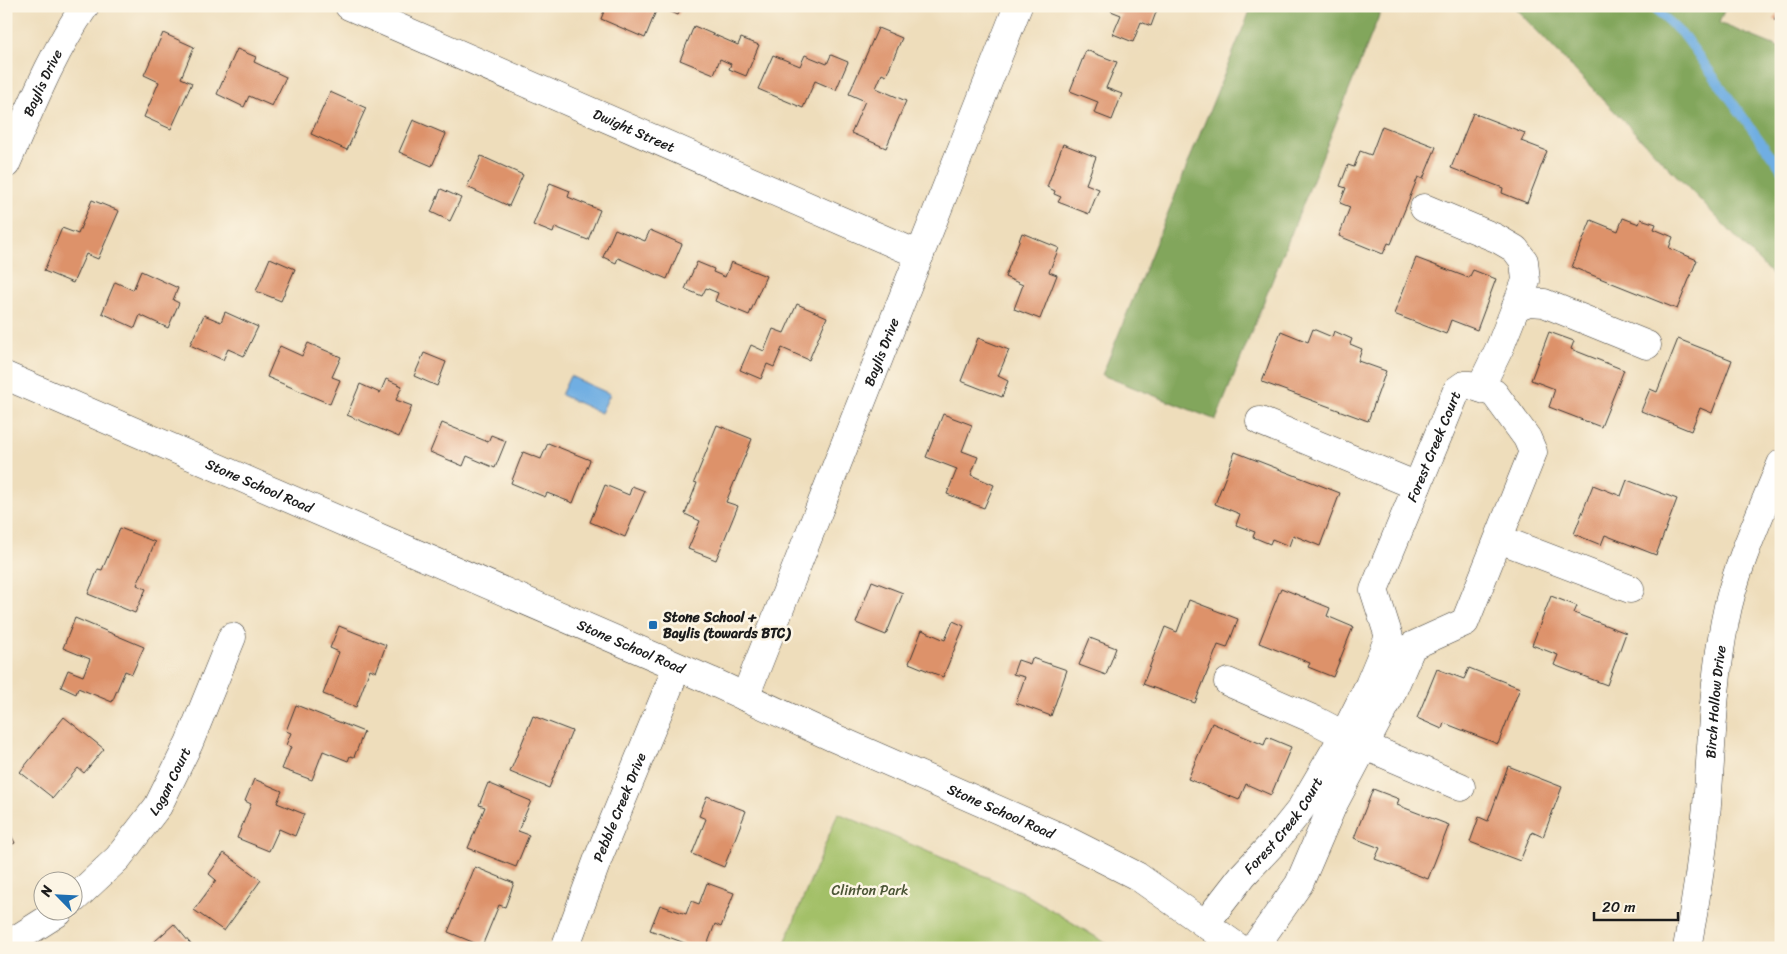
<svg xmlns="http://www.w3.org/2000/svg" width="1787" height="954" font-family="Sriracha,sans-serif">
<style>
.green{fill:#a3c067;stroke:#606e42}
.forest{fill:#82a65c;stroke:#4f613c}
.water{fill:#6faee2;stroke:#46657f}
.lines{fill:none;stroke-linecap:round;stroke-linejoin:round}
.stream{stroke:#6faee2;stroke-width:9}
.building{fill:#dd926a}
.minor-casing{stroke:#3c3934;stroke-width:29}
.major-casing{stroke:#3c3934;stroke-width:29}
.minor{stroke:#fff;stroke-width:28}
.major{stroke:#fff;stroke-width:28}
.poi-dot{fill:#1f6fb2;stroke:#fcf5e5;stroke-width:2}
.labels{text-anchor:middle;dominant-baseline:central;stroke-width:5;stroke-linejoin:round;paint-order:stroke}
.street-label{font-size:14px;fill:#1c1c1c;stroke:#fcf5e5}
.poi-label{font-size:14px;font-weight:bold;fill:#1c1c1c;stroke:#fcf5e5;text-anchor:start}
.park-label{font-size:14px;fill:#4b5536;stroke:#fcf5e5}
</style>
<rect width="100%" height="100%" fill="#fcf5e5"/>
<filter id="ink" filterUnits="userSpaceOnUse"><feTurbulence type="fractalNoise" baseFrequency=".02" numOctaves="2"/><feDisplacementMap in="SourceGraphic" scale="10" xChannelSelector="R" yChannelSelector="G"/><feConvolveMatrix kernelMatrix="1 2 1 2 8 2 1 2 1" color-interpolation-filters="sRGB"/></filter>
<filter id="wash" filterUnits="userSpaceOnUse"><feTurbulence type="fractalNoise" baseFrequency=".0096" numOctaves="4" result="noise"/><feDisplacementMap in="SourceGraphic" scale="20" xChannelSelector="R" yChannelSelector="G"/><feGaussianBlur stdDeviation="1.12" result="paint"/><feColorMatrix in="noise" values="0 0 0 0 0 0 0 0 0 0 0 0 0 0 0 0 0 1.4 0 .05"/><feComposite in="paint" operator="in"/></filter>
<g filter="url(#wash)">
<rect width="100%" height="100%" fill="#edb"/>
<path class="green" d="M 838,813 L 1022,892 L 1114,948 L 783,948 Z"/>
<path class="forest" d="M 1252,6 L 1383,6 L 1216,420 L 1102,375 Z
M 1513,6 L 1726,6 L 1719,23 L 1781,48 L 1781,284 Z"/>
<path class="water" d="M 570,376 L 610,394 L 601,413 L 561,395 Z"/>
<g class="lines">
<path class="stream" d="M 1652,6 L 1685,37 L 1781,169"/>
</g>
<g id="blocks">
<path class="building" d="M 606,6 L 658,6 L 645,38 L 601,19 Z
M 658,6 L 682,6 L 678,15 Z
M 1113,6 L 1157,6 L 1158,7 L 1151,26 L 1141,22 L 1133,42 L 1113,34 L 1121,15 L 1111,11 Z
M 1768,6 L 1781,6 L 1781,22 L 1774,20 L 1778,11 Z
M 694,26 L 738,45 L 741,38 L 759,45 L 746,76 L 729,69 L 731,64 L 720,59 L 714,74 L 680,60 Z
M 878,28 L 902,38 L 886,76 L 882,74 L 876,88 L 906,101 L 886,148 L 851,133 L 865,101 L 849,94 Z
M 163,33 L 194,47 L 181,78 L 192,83 L 171,129 L 144,117 L 159,82 L 144,75 Z
M 237,49 L 256,57 L 254,62 L 286,77 L 272,106 L 249,96 L 244,107 L 217,94 Z
M 1086,50 L 1117,62 L 1106,88 L 1122,94 L 1112,120 L 1094,113 L 1098,102 L 1070,91 Z
M 773,55 L 800,66 L 805,55 L 827,64 L 831,55 L 848,62 L 836,90 L 815,81 L 803,108 L 758,89 Z
M 330,92 L 366,108 L 347,150 L 311,134 Z
M 1473,113 L 1525,133 L 1521,141 L 1547,151 L 1527,203 L 1502,193 L 1503,188 L 1451,168 Z
M 413,120 L 446,134 L 432,166 L 399,152 Z
M 1382,126 L 1436,147 L 1423,179 L 1418,177 L 1391,244 L 1388,243 L 1383,254 L 1339,236 L 1350,207 L 1340,203 L 1346,188 L 1340,186 L 1348,165 L 1354,167 L 1360,151 L 1371,155 Z
M 1063,144 L 1096,157 L 1086,184 L 1099,189 L 1089,214 L 1058,202 L 1061,197 L 1054,194 L 1055,191 L 1047,187 Z
M 481,156 L 523,175 L 509,206 L 467,187 Z
M 550,183 L 570,191 L 568,197 L 600,210 L 588,240 L 555,227 L 553,233 L 533,225 Z
M 441,189 L 461,198 L 450,221 L 431,212 Z
M 92,200 L 119,211 L 98,259 L 86,254 L 73,283 L 44,271 L 62,228 L 78,234 Z
M 1623,218 L 1639,224 L 1641,219 L 1656,224 L 1654,229 L 1673,237 L 1669,248 L 1697,260 L 1677,309 L 1572,267 L 1591,220 L 1618,231 Z
M 615,229 L 645,241 L 650,230 L 682,244 L 667,279 L 618,258 L 616,263 L 603,257 Z
M 1022,233 L 1059,248 L 1049,272 L 1057,275 L 1040,319 L 1014,309 L 1023,285 L 1005,277 Z
M 270,258 L 295,269 L 281,301 L 256,291 Z
M 1416,258 L 1469,278 L 1473,270 L 1496,279 L 1477,330 L 1451,320 L 1446,334 L 1394,314 Z
M 697,262 L 714,269 L 713,272 L 725,277 L 731,262 L 766,276 L 749,315 L 715,301 L 718,293 L 706,288 L 702,296 L 685,289 Z
M 141,271 L 178,288 L 173,300 L 179,303 L 168,328 L 140,315 L 135,328 L 102,313 L 115,282 L 133,290 Z
M 797,304 L 827,317 L 809,360 L 782,348 L 774,367 L 767,364 L 761,379 L 740,370 L 751,345 L 764,351 L 773,329 L 784,333 Z
M 225,312 L 258,327 L 244,356 L 228,349 L 223,360 L 190,345 L 204,315 L 221,322 Z
M 1313,329 L 1332,337 L 1334,331 L 1352,339 L 1350,344 L 1362,349 L 1358,361 L 1386,371 L 1368,421 L 1262,382 L 1281,331 L 1308,342 Z
M 1549,332 L 1574,341 L 1571,349 L 1624,370 L 1601,427 L 1549,407 L 1555,389 L 1531,380 Z
M 978,338 L 1009,350 L 998,376 L 1008,381 L 1002,397 L 961,381 Z
M 1678,339 L 1732,360 L 1712,413 L 1700,408 L 1691,431 L 1641,411 L 1650,389 L 1657,392 Z
M 308,343 L 341,357 L 332,377 L 340,380 L 330,404 L 267,377 L 280,346 L 302,356 Z
M 424,353 L 446,362 L 437,386 L 414,376 Z
M 386,379 L 402,386 L 396,400 L 412,406 L 399,437 L 347,415 L 360,384 L 380,393 Z
M 943,414 L 972,425 L 962,451 L 978,457 L 971,475 L 994,485 L 984,508 L 947,494 L 957,469 L 926,457 Z
M 442,423 L 488,442 L 491,435 L 506,441 L 495,468 L 467,456 L 463,466 L 430,452 Z
M 717,425 L 752,439 L 726,502 L 738,506 L 716,560 L 688,549 L 700,521 L 685,514 L 697,483 L 694,482 Z
M 548,443 L 590,460 L 573,503 L 547,493 L 545,497 L 511,483 L 523,452 L 541,459 Z
M 1235,452 L 1340,493 L 1320,546 L 1293,535 L 1289,546 L 1272,539 L 1270,544 L 1253,537 L 1255,532 L 1236,525 L 1240,514 L 1215,504 Z
M 1627,480 L 1677,499 L 1656,555 L 1605,535 L 1601,545 L 1574,534 L 1593,485 L 1621,496 Z
M 605,485 L 629,495 L 632,486 L 645,491 L 625,537 L 590,522 Z
M 120,528 L 155,542 L 137,585 L 146,589 L 135,613 L 88,594 L 98,569 L 102,570 Z
M 872,581 L 903,593 L 886,635 L 856,623 Z
M 1281,588 L 1330,608 L 1327,616 L 1353,627 L 1333,677 L 1308,667 L 1310,663 L 1259,643 Z
M 1551,596 L 1577,606 L 1574,613 L 1626,633 L 1607,685 L 1554,665 L 1558,655 L 1532,645 Z
M 1189,600 L 1238,619 L 1227,648 L 1218,645 L 1195,703 L 1143,684 L 1165,627 L 1177,632 Z
M 75,618 L 144,647 L 132,674 L 125,671 L 112,702 L 78,688 L 76,694 L 61,687 L 68,670 L 83,676 L 90,659 L 63,648 Z
M 953,621 L 964,626 L 943,677 L 909,663 L 922,630 L 945,640 Z
M 339,626 L 386,645 L 376,672 L 370,669 L 356,707 L 323,694 L 339,652 L 330,648 Z
M 1090,638 L 1116,648 L 1106,675 L 1079,665 Z
M 1032,658 L 1067,670 L 1051,716 L 1016,703 L 1025,677 L 1013,674 L 1018,660 L 1030,664 Z
M 1469,668 L 1520,688 L 1498,744 L 1444,723 L 1442,729 L 1417,718 L 1437,669 L 1464,679 Z
M 296,705 L 364,732 L 354,757 L 350,756 L 348,761 L 323,751 L 312,780 L 282,769 L 291,747 L 286,745 L 291,733 L 286,731 Z
M 533,716 L 572,731 L 549,788 L 510,772 Z
M 64,717 L 104,749 L 84,773 L 78,768 L 53,798 L 20,772 Z
M 1212,723 L 1264,745 L 1267,737 L 1291,747 L 1271,795 L 1246,784 L 1239,800 L 1188,779 Z
M 1508,766 L 1562,787 L 1543,837 L 1532,832 L 1520,861 L 1470,842 L 1479,817 L 1488,821 Z
M 254,779 L 282,791 L 277,803 L 304,814 L 295,836 L 279,829 L 269,851 L 237,838 L 251,804 L 245,801 Z
M 488,783 L 531,801 L 518,831 L 529,835 L 516,867 L 468,848 L 485,807 L 479,805 Z
M 1373,789 L 1399,799 L 1397,805 L 1449,825 L 1428,879 L 1375,859 L 1380,848 L 1354,838 Z
M 707,796 L 746,811 L 724,867 L 692,854 L 706,819 L 699,816 Z
M 6,825 L 15,843 L 6,847 Z
M 224,853 L 261,880 L 224,931 L 194,910 L 216,880 L 209,874 Z
M 475,867 L 514,883 L 505,907 L 499,905 L 482,946 L 448,932 Z
M 707,883 L 734,893 L 721,927 L 715,924 L 706,948 L 698,948 L 650,930 L 660,905 L 686,914 L 691,901 L 699,904 Z
M 174,924 L 194,948 L 159,948 L 154,942 Z"/>
</g>
</g>
<g filter="url(#ink)">
<use href="#blocks" fill-opacity="0" stroke="#3c3934" stroke-width="1"/>
<g class="lines">
<defs>
<g id="minor">
<path id="s1" d="M 349,6 L 920,255"/>
<path id="s2" d="M 6,164 C 30,110 51,55 85,6"/>
<path d="M 1424,208 L 1496,238 L 1515,249 L 1524,261 L 1526,281 L 1500,347 L 1480,388"/>
<path d="M 1516,307 L 1529,302 L 1544,303 L 1647,345"/>
<path d="M 1260,421 L 1417,486"/>
<path d="M 1499,539 L 1630,589"/>
<path d="M 1228,682 L 1315,720 L 1363,745 L 1461,787"/>
<path id="s3" d="M 745,697 L 1018,6"/>
<path id="s4" d="M 72,901 L 118,858 L 158,806 L 189,743 L 232,637"/>
<path id="s5" d="M 1205,924 L 1243,875 L 1276,840 L 1300,810 L 1344,735 L 1369,685 L 1389,637 L 1374,590 L 1457,390 L 1464,385 L 1470,385 L 1494,393 L 1527,438 L 1533,452 L 1465,622 L 1412,646 L 1390,697 L 1332,807 L 1299,884 L 1254,948"/>
<path d="M 6,944 L 15,940 L 59,912"/>
<path id="s6" d="M 565,948 L 599,856 L 677,667"/>
<path id="s7" d="M 1687,948 C 1696,901 1703,853 1707,805 C 1712,744 1713,682 1725,621 C 1734,570 1761,513 1781,464"/>
</g>
<g id="major">
<path id="s8" d="M 6,376 L 711,681 L 832,737 L 1060,837 L 1137,876 L 1239,948"/>
</g>
</defs>
<use href="#minor" class="minor-casing"/>
<use href="#major" class="major-casing"/>
<use href="#minor" class="minor"/>
<use href="#major" class="major"/>
</g>
</g>
<rect class="poi-dot" x="648" y="620" width="10" height="10" rx="2.5"/>
<g class="labels">
<g class="street-label">
<text stroke="none"><textPath href="#s2" startOffset="89">Baylis Drive</textPath></text>
<text stroke="none"><textPath href="#s1" startOffset="311">Dwight Street</textPath></text>
<text stroke="none"><textPath href="#s3" startOffset="371">Baylis Drive</textPath></text>
<text stroke="none"><textPath href="#s5" startOffset="548">Forest Creek Court</textPath></text>
<text stroke="none"><textPath href="#s8" startOffset="276">Stone School Road</textPath></text>
<text stroke="none"><textPath href="#s8" startOffset="681">Stone School Road</textPath></text>
<text stroke="none"><textPath href="#s7" startOffset="248">Birch Hollow Drive</textPath></text>
<text stroke="none"><textPath href="#s4" startOffset="156">Logan Court</textPath></text>
<text stroke="none"><textPath href="#s6" startOffset="151">Pebble Creek Drive</textPath></text>
<text stroke="none"><textPath href="#s8" startOffset="1086">Stone School Road</textPath></text>
<text stroke="none"><textPath href="#s5" startOffset="126">Forest Creek Court</textPath></text>
</g>
<g class="poi-label">
<text x="663" y="617">Stone School +<tspan x="663" dy="16">Baylis (towards BTC)</tspan></text>
</g>
<g class="park-label">
<text x="870" y="890">Clinton Park</text>
</g>
</g>
<rect width="1787" height="954" fill="none" stroke="#fcf5e5" stroke-width="25"/>
<g transform="translate(58 896) rotate(294)"><circle r="24" fill="#fcf5e5" stroke="#a29e95"/>
<path d="M0-4L9 19L0 12L-9 19Z" fill="#1f6fb2"/>
<text y="-8" font-size="14" font-weight="bold" text-anchor="middle" fill="#1c1c1c">N</text>
</g>
<path d="M1594 912v8h84v-8" fill="none" stroke="#1c1c1c" stroke-width="2.5"/>
<text x="1602" y="912" font-size="15" fill="#1c1c1c" stroke="#fcf5e5" stroke-width="4" paint-order="stroke">20 m</text>
</svg>
